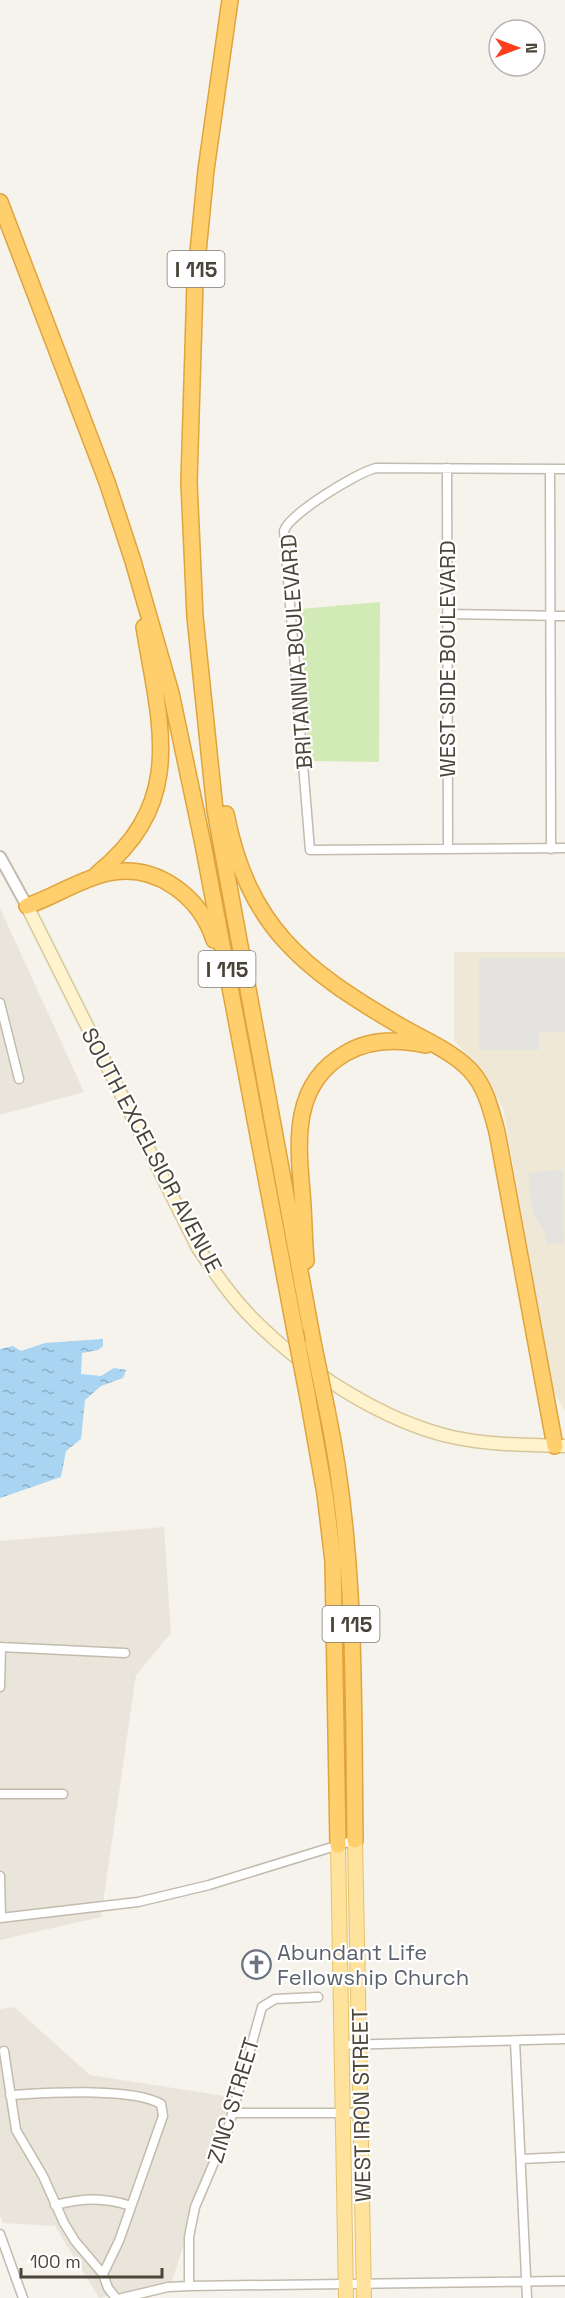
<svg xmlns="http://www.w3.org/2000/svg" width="565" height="2298" font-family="'Space Grotesk',sans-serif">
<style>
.residential{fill:#eae5da}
.education{fill:#efe8d6}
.park{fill:#d2eab5}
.parking{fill:#e5e3e0}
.water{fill:url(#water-ripples)}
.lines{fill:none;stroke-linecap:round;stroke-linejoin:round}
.minor-casing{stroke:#c2bbae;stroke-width:11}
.tertiary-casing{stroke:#c2bbae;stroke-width:14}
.secondary-casing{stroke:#d6c79b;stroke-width:15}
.primary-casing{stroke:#e6c16a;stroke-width:16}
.motorway-casing{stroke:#e0a43c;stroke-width:18}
.minor{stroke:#fff;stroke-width:8}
.tertiary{stroke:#fff;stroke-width:10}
.secondary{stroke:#fff3cd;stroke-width:12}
.primary{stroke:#ffe39c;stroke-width:14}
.motorway{stroke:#ffcf6e;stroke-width:15}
.motorway-bridge-casing{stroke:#e0a43c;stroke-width:18;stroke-linecap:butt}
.motorway-bridge{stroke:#ffcf6e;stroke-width:15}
.labels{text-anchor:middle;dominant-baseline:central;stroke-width:4.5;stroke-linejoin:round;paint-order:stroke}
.shield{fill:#fff;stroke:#817c74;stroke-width:1.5}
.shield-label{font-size:21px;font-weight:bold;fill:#4b4439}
.street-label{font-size:22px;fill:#4b4439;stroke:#fff}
.worship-label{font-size:22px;fill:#5b616d;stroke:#fff;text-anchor:start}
</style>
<defs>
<pattern id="water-ripples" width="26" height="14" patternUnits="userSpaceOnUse" patternTransform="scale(1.5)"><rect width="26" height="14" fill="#a9d4f2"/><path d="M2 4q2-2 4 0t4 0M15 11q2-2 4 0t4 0" fill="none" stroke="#8caec5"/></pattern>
</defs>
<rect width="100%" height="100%" fill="#f6f3ec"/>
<path class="residential" d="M 0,908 L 84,1092 L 0,1115 Z
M 164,1527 L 171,1633 L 136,1675 L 101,1917 L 0,1940 L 0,1541 Z
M 14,2007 L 90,2075 L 231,2097 L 172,2281 L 99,2298 L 55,2226 L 3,2223 L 0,2216 L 0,2009 Z"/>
<path class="education" d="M 454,952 L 565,952 L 565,1411 L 552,1389 L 503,1108 L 485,1075 L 454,1041 Z"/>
<path class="park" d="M 380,602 L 379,762 L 309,761 L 300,609 Z"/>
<path class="parking" d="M 479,958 L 565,958 L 565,1032 L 539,1033 L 539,1050 L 479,1050 Z
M 563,1170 L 564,1243 L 546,1244 L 545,1233 L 534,1215 L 529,1192 L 529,1172 Z"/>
<path class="water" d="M 103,1339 L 103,1346 L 98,1350 L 82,1353 L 81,1374 L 101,1376 L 114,1368 L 126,1370 L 123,1378 L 101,1386 L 85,1400 L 81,1439 L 66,1451 L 61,1477 L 0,1498 L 0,1349 L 13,1346 L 21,1351 L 45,1343 Z"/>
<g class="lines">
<defs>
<path id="minor" d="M 447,468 L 448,849
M 565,469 L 376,468 C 358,472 289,514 284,531 L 310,850 L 565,848
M 550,470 L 551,849
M 447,614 L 565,616
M 0,1003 L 19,1079
M 0,1647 L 125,1653
M 0,1687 L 1,1647
M 0,1794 L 63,1794
M 0,1876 L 1,1918
M 0,1918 L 138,1902 L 209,1885 L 355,1840
M 515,2041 L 527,2298
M 341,2045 L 565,2039
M 4,2051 L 16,2130 L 43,2176 L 64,2223 L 75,2241 L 103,2274 L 108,2288 L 116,2298
M 10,2095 C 46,2093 132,2087 161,2104 L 163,2116 L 119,2241 L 103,2274
M 232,2113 L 361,2113
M 521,2159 L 565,2157
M 55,2205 C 83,2198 104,2197 131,2206
M 0,2234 L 23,2298
M 189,2286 L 189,2237 L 195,2207 L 227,2132 L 262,2007 L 275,1999 L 318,1997
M 122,2298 L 168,2287 L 189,2286 L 565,2281"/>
<path id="tertiary" d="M 0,857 L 27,906"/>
<path id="secondary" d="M 27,906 L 198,1248 C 215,1273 232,1298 254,1320 C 304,1370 382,1421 452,1437 C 489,1445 527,1445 565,1446"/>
<path id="primary" d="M 355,1840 L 364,2298
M 338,1845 L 346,2298"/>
<path id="motorway" d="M 230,0 L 206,170 L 195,283 L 189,482 L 195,617 L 215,810 L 313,1342
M 0,202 L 107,482 L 133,561 L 171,693 L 203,844 L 295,1331
M 226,814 C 248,926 303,969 397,1024 C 420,1038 451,1050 470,1070 C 486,1087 491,1110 497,1132 L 555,1446
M 97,874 C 187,802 160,725 144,627
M 27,906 C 54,897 80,879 108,873 C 156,863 200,896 214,940
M 306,1261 C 304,1238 304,1215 302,1192 C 297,1138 293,1083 346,1053 C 370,1039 399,1039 426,1045
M 308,1398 L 325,1494 L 333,1561 L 338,1845
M 327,1410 C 357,1551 353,1696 355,1840"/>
</defs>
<use href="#minor" class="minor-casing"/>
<use href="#tertiary" class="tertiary-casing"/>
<use href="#secondary" class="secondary-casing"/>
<use href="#primary" class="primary-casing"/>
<use href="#motorway" class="motorway-casing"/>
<use href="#minor" class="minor"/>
<use href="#tertiary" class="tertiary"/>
<use href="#secondary" class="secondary"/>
<use href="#primary" class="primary"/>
<use href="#motorway" class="motorway"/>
<defs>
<path id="motorway-bridge" d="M 295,1331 L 308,1398
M 313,1342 L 327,1410"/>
</defs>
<use href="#motorway-bridge" class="motorway-bridge-casing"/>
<use href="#motorway-bridge" class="motorway-bridge"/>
</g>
<defs>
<symbol id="church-ring" viewBox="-11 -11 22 22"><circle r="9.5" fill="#fff" stroke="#6b7280" stroke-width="1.5"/><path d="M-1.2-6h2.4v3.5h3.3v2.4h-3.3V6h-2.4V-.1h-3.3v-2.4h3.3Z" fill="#6b7280"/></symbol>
</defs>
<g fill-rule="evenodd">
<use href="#church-ring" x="240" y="1948" width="33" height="33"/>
</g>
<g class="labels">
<g class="shield">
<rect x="167.5" y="251" width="57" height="36" rx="4.5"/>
<rect x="198.5" y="951" width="57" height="36" rx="4.5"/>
<rect x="322.5" y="1606" width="57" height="36" rx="4.5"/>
</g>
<g class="shield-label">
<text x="196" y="269">I 115</text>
<text x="227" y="969">I 115</text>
<text x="351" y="1624">I 115</text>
</g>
<g class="street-label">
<text transform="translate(296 652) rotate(-94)">BRITANNIA BOULEVARD</text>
<text transform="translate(447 659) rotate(-90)">WEST SIDE BOULEVARD</text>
<text transform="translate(152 1150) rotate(62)">SOUTH EXCELSIOR AVENUE</text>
<text transform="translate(233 2100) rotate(-73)">ZINC STREET</text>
<text transform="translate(361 2105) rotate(-91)">WEST IRON STREET</text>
</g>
<g class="worship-label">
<text x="277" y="1952">Abundant Life<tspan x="277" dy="25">Fellowship Church</tspan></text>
</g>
</g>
<g transform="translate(517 48) rotate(90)"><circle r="28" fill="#ffffff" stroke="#b7b4b0" stroke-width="1.5"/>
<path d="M0-4.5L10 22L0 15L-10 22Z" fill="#fc3f1d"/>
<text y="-9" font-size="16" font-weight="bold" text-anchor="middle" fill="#4b4439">N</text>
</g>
<path d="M21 2268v9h141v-9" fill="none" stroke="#4b4439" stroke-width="3"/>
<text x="30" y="2268" font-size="18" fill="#4b4439" stroke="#ffffff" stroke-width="4.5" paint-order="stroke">100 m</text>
</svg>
